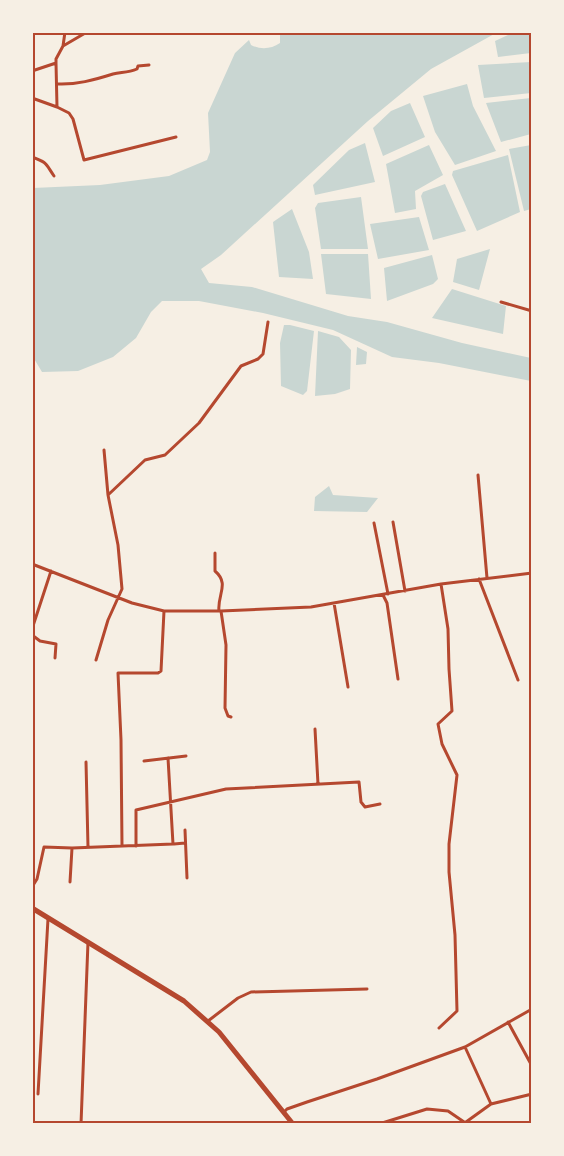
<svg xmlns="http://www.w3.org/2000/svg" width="564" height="1156" font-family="'Source Sans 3',sans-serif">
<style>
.water{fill:#c9d6d2}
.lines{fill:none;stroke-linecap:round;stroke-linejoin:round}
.minor{stroke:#b5482f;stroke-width:3}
.trunk{stroke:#b5482f;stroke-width:5}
.neatline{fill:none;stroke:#b5482f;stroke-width:2}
</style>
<rect width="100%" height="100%" fill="#f6efe4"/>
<path class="water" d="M 280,33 L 496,33 L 431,69 L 368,121 L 221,255 L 201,269 L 209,283 L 252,287 L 348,316 L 387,322 L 462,343 L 531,358 L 531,381 L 439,363 L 392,357 L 333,330 L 263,313 L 199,301 L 162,301 L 151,312 L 136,338 L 113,357 L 78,371 L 42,372 L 33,357 L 33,188 L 100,185 L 169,176 L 207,160 L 210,152 L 208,113 L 235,53 L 249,40 L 251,45 C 261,50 271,49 280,43 Z
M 520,33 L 531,33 L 531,53 L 498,57 L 495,41 L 508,35 Z
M 531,62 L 531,93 L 484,98 L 478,65 Z
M 467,84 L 473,106 L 496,151 L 455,165 L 435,132 L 423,96 Z
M 531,98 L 531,134 L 501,142 L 486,103 Z
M 410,103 L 425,137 L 383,156 L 373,128 L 391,111 Z
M 365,143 L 375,182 L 315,195 L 313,185 L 349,150 Z
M 429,145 L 443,175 L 415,191 L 416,209 L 395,213 L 386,164 Z
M 531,145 L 531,209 L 524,211 L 509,149 Z
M 508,155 L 520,212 L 477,231 L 452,175 L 453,171 Z
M 445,184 L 466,231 L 433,240 L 421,196 L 423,192 Z
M 361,197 L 368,249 L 321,249 L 315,208 L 318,203 Z
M 292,209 L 309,252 L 313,279 L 279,277 L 273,222 Z
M 419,217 L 429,250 L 378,259 L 370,224 Z
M 490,249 L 479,290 L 453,282 L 457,259 Z
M 321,254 L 368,254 L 371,299 L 326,294 Z
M 432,255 L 438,279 L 433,284 L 387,301 L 384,268 Z
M 452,289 L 506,306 L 503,334 L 432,318 Z
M 284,325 L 290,325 L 314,331 L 307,391 L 303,395 L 281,386 L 280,343 Z
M 318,331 L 339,337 L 351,350 L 350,389 L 335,394 L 315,396 Z
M 357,347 L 367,352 L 366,364 L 356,365 Z
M 329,486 L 333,495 L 378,498 L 367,512 L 314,511 L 315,497 Z"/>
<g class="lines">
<path class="minor" d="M 63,46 L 65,32
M 56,63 L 57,107 L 69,113 L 73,119 L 84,160 L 176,137
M 32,71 L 56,63 L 56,59 L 63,46 L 87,32
M 57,84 C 76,85 94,80 113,74 C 121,72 128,73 137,69 L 138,66 L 149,65
M 32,98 L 57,107
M 32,157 C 48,163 45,163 54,176
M 501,302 L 532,311
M 478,475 L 487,578
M 108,495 L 145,460 L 165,455 L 199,423 L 241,366 L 258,359 L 263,354 L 268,322
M 393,522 L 405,591
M 374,523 L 388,594
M 215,553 L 215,571 C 230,584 217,595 219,611
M 32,564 L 132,603 L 164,611 L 221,611 L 311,607 L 441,584 L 532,573
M 479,579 L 518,680
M 383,595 L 387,603 L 398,679
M 334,603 L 348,687
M 221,611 L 226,645 L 225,708 L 228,716 L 231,717
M 32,629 L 51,571
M 32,635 L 40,641 L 56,644 L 55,658
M 96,660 L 108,620 L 122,589 L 118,545 L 108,495 L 104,450
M 315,729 L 318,784
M 144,761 L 186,756
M 86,762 L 88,847
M 185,830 L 187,878
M 174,844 L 185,843
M 122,845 L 121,740 L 118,673 L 158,673 L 161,671 L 164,611
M 136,846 L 136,810 L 226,789 L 359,782 L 361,802 L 365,807 L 380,804
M 70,882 L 72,848
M 32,887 L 37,879 L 44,847 L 72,848 L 173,844 L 168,758
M 208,1021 L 238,998 L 251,992 L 367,989
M 508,1022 L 532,1066
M 439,1028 L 457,1011 L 455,935 L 449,872 L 449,844 L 457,775 L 442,744 L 438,724 L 452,711 L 449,669 L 448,629 L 441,584
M 465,1047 L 491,1104
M 38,1094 L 48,919
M 284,1112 L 287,1109 L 307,1102 L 377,1079 L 465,1047 L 532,1009
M 466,1122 L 491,1104 L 532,1094
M 81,1124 L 88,942
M 379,1124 L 427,1109 L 448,1111 L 467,1124"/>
<path class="trunk" d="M 32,908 L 184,1001 L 219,1032 L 293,1124"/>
</g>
<rect width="564" height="1156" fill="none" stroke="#f6efe4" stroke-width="68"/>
<rect x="34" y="34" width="496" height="1088" class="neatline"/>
</svg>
